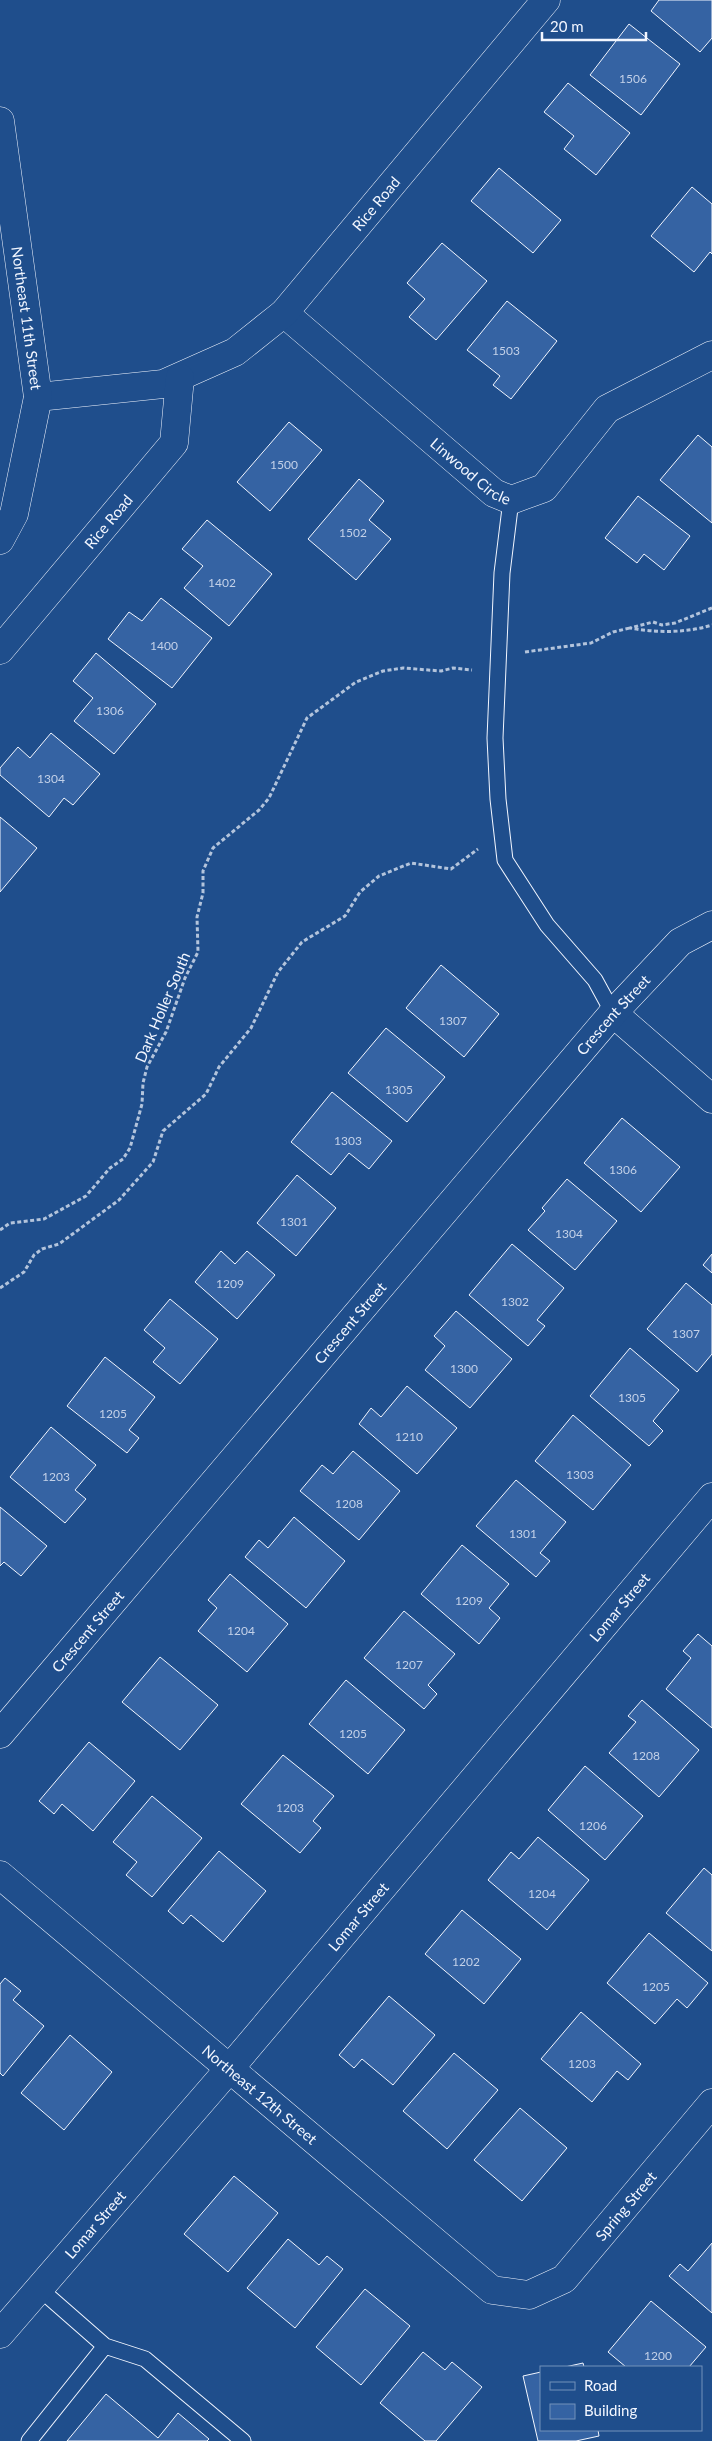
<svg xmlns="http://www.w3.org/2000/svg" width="712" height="2441" font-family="Lato,sans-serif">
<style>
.building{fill:#3563a3;stroke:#f2f6ff}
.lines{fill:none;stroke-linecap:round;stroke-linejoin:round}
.service-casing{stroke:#f2f6ff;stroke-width:17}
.minor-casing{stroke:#f2f6ff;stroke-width:29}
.tertiary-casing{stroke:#f2f6ff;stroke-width:29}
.path{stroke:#b3c4dc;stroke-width:3;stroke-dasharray:4 2.5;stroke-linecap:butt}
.service{stroke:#1f4e8c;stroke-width:15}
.minor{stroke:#1f4e8c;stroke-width:28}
.tertiary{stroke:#1f4e8c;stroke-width:28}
.labels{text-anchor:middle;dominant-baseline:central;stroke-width:4;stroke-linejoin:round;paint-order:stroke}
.number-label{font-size:12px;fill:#c3d1e8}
.street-label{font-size:15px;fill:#f2f6ff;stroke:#1f4e8c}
</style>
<rect width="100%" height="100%" fill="#1f4e8c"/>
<path class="building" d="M 659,0 L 712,0 L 712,38 L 700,52 L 651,11 Z
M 629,24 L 680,64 L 641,115 L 590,75 Z
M 568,83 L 630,133 L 596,175 L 564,149 L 574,136 L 544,112 Z
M 499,168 L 561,220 L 533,253 L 471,201 Z
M 692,187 L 712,204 L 712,254 L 710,252 L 694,272 L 651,236 Z
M 442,243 L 487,281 L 436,340 L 409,317 L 425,299 L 407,283 Z
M 507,301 L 557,341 L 511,399 L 493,385 L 500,376 L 467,350 Z
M 289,422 L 322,450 L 270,511 L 237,482 Z
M 698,435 L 712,447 L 712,523 L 660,480 Z
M 359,479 L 384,501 L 369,520 L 391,539 L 356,580 L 308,539 Z
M 638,496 L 690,536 L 664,570 L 644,554 L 637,563 L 605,538 Z
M 207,520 L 272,574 L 229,626 L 184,588 L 203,566 L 182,549 Z
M 161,598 L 212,638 L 172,688 L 108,639 L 129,612 L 142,621 Z
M 96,653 L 156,704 L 114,754 L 74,721 L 93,698 L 73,681 Z
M 51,733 L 100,774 L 73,805 L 64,798 L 49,817 L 0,775 L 0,768 L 18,747 L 30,758 Z
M 0,817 L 37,848 L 0,892 Z
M 441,965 L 499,1014 L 464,1057 L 406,1008 Z
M 386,1028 L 445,1077 L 407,1122 L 348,1073 Z
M 332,1092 L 392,1141 L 369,1169 L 349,1153 L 331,1175 L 291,1142 Z
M 622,1118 L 680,1167 L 641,1212 L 584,1163 Z
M 297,1175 L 336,1208 L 296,1256 L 257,1223 Z
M 567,1179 L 617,1221 L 575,1270 L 528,1230 L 545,1211 L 542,1208 Z
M 512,1244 L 564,1288 L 537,1320 L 545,1326 L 528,1346 L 469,1295 Z
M 221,1251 L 235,1264 L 247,1251 L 275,1275 L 237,1319 L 195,1282 Z
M 712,1254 L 712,1273 L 703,1265 Z
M 686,1283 L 712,1305 L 712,1354 L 697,1372 L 647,1329 Z
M 170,1299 L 218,1339 L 180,1384 L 153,1362 L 165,1348 L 144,1330 Z
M 456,1311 L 512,1359 L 470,1408 L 425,1370 L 445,1346 L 434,1336 Z
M 630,1348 L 679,1390 L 653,1421 L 663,1431 L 649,1446 L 590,1396 Z
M 105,1357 L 155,1397 L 129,1430 L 139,1438 L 127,1453 L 67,1406 Z
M 407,1386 L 457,1428 L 417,1474 L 359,1424 L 371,1408 L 381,1417 Z
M 573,1415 L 631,1465 L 593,1510 L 535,1461 Z
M 51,1427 L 96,1465 L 75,1490 L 86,1499 L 65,1523 L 10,1477 Z
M 353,1451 L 400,1491 L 359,1540 L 300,1491 L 322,1465 L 333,1474 Z
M 516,1480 L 566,1522 L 540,1553 L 550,1561 L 536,1577 L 476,1526 Z
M 0,1507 L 47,1546 L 21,1576 L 4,1562 L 0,1566 Z
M 294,1517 L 345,1561 L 306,1608 L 245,1557 L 259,1540 L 268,1548 Z
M 462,1545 L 509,1584 L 489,1608 L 500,1618 L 479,1644 L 421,1594 Z
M 230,1574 L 288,1624 L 247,1672 L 198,1631 L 217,1608 L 208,1600 Z
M 404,1611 L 455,1654 L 428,1685 L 437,1694 L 424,1709 L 364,1658 Z
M 698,1634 L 712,1646 L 712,1728 L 666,1689 L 691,1658 L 683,1651 Z
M 160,1657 L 218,1705 L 180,1750 L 122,1702 Z
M 346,1680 L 405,1730 L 368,1774 L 309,1724 Z
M 642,1700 L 699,1750 L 659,1797 L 609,1753 L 636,1722 L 628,1716 Z
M 89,1742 L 135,1781 L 93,1831 L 62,1804 L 54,1814 L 39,1801 Z
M 283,1755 L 334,1796 L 313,1821 L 321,1828 L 300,1853 L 241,1804 Z
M 585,1766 L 643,1816 L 605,1860 L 548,1810 Z
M 152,1796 L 202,1838 L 152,1897 L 126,1875 L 137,1862 L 113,1842 Z
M 538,1837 L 589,1880 L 547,1930 L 488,1880 L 511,1852 L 519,1859 Z
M 219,1851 L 266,1891 L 223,1942 L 191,1915 L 183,1924 L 168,1911 Z
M 704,1868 L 712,1875 L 712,1951 L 666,1913 Z
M 462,1910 L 521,1959 L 484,2004 L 425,1954 Z
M 649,1933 L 708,1983 L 687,2008 L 677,1999 L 655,2024 L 607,1983 Z
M 5,1978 L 21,1991 L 13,2000 L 44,2026 L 3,2076 L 0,2073 L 0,1984 Z
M 389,1996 L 435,2035 L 393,2085 L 362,2059 L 354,2068 L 339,2055 Z
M 581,2012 L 641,2064 L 628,2080 L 617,2071 L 592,2102 L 541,2059 Z
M 70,2035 L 112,2072 L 64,2130 L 21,2093 Z
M 454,2053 L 498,2090 L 447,2149 L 403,2111 Z
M 520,2108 L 567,2148 L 522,2201 L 474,2160 Z
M 234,2176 L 278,2213 L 228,2272 L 184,2234 Z
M 288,2239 L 319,2265 L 327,2256 L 343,2269 L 295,2328 L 247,2288 Z
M 712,2243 L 712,2313 L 669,2276 L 680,2264 L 688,2271 Z
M 365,2289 L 410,2326 L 361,2385 L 316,2347 Z
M 651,2301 L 706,2347 L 689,2367 L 626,2367 L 608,2352 Z
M 423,2352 L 445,2370 L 452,2362 L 482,2387 L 436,2441 L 425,2441 L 380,2403 Z
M 583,2363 L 584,2367 L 565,2367 Z
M 541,2372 L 541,2430 L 598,2430 L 599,2436 L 576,2441 L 538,2441 L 523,2376 Z
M 106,2394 L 158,2438 L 178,2413 L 209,2439 L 207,2441 L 67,2441 Z"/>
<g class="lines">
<defs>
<path id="service" d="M 511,500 L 502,573 L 495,738 L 498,799 L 505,860 L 547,925 L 595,980 L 613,1013
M 40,2289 L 105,2346 L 145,2359 L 243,2441
M 29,2441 L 105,2346"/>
<g id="minor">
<path id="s1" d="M 284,313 L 494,493 L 511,500 L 544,488 L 607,409 L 712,355"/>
<path id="s2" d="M 38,397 L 163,384 L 235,352 L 284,313 L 546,0"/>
<path id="s3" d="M 0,650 L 174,443 L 180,378"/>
<path d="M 613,1013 L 712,1099"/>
<path id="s4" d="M 0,1734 L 613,1013 L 680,942 L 712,925"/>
<path id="s5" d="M 0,1875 L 492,2290 L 529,2295 L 564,2279 L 712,2103"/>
<path id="s6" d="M 0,2334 L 230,2068 L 712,1497"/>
</g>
<g id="tertiary">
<path id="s7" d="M 0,121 L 38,397 L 14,514 L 0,540"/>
</g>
</defs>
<use href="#service" class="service-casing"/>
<use href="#minor" class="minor-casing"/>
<use href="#tertiary" class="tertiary-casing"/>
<path class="path" d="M 712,608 L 675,623 L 662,625 L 653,622 L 630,628 C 657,633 687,633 712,625
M 525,652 L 591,643 L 613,632 L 630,628
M 0,1230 L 10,1223 L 44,1219 L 86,1196 L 110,1168 L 123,1159 L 130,1148 L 142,1104 L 143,1083 L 147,1067 L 166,1032 L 185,978 L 198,952 L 197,917 L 203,893 L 203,871 L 213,848 L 259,810 L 269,798 L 307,718 L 356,682 L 383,671 L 403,668 L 441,671 L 453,668 L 472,670
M 0,1288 L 24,1272 L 34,1255 L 42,1249 L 59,1244 L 119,1200 L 153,1162 L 163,1131 L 206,1094 L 219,1067 L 251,1028 L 278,972 L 302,942 L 345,916 L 360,892 L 379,876 L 411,863 L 451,869 L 478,849"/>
<use href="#service" class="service"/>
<use href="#minor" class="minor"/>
<use href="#tertiary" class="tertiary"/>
</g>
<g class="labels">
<g class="number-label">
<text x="633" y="78">1506</text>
<text x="506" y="350">1503</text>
<text x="284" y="464">1500</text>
<text x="353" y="532">1502</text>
<text x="222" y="582">1402</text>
<text x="164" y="645">1400</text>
<text x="110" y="710">1306</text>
<text x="51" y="778">1304</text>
<text x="453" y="1020">1307</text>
<text x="399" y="1089">1305</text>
<text x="348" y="1140">1303</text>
<text x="623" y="1169">1306</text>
<text x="294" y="1221">1301</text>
<text x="569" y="1233">1304</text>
<text x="230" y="1283">1209</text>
<text x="515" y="1301">1302</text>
<text x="686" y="1333">1307</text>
<text x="464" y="1368">1300</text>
<text x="632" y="1397">1305</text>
<text x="113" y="1413">1205</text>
<text x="409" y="1436">1210</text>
<text x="580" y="1474">1303</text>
<text x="56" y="1476">1203</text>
<text x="349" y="1503">1208</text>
<text x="523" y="1533">1301</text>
<text x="469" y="1600">1209</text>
<text x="241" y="1630">1204</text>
<text x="409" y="1664">1207</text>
<text x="353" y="1733">1205</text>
<text x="646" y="1755">1208</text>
<text x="290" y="1807">1203</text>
<text x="593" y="1825">1206</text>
<text x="542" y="1893">1204</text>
<text x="466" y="1961">1202</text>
<text x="656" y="1986">1205</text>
<text x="582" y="2063">1203</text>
<text x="658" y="2355">1200</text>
</g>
<g class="street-label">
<text stroke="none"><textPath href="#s2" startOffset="410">Rice Road</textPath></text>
<text stroke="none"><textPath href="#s7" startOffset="199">Northeast 11th Street</textPath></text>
<text stroke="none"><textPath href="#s1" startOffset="245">Linwood Circle</textPath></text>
<text stroke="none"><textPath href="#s3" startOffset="168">Rice Road</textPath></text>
<text transform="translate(162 1007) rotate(-67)">Dark Holler South</text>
<text stroke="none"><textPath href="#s4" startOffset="945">Crescent Street</textPath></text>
<text stroke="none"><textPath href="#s4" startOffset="540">Crescent Street</textPath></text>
<text stroke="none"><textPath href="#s6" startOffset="955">Lomar Street</textPath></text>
<text stroke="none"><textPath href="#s4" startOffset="135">Crescent Street</textPath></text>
<text stroke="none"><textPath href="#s6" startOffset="550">Lomar Street</textPath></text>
<text stroke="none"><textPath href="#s5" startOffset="340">Northeast 12th Street</textPath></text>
<text stroke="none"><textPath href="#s5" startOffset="815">Spring Street</textPath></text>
<text stroke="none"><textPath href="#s6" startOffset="145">Lomar Street</textPath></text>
</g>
</g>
<rect x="540" y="2366" width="162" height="65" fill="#1f4e8c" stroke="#7391ba"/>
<rect x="550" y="2382" width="25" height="8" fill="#1f4e8c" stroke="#7391ba"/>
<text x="584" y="2391" font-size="15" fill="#f2f6ff">Road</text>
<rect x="550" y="2404" width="25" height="15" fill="#3563a3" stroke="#7391ba"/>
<text x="584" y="2416" font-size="15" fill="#f2f6ff">Building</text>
<path d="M542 32v8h104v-8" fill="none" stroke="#f2f6ff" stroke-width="2.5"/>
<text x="550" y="32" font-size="15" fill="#f2f6ff" stroke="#1f4e8c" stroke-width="4" paint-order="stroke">20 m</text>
</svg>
